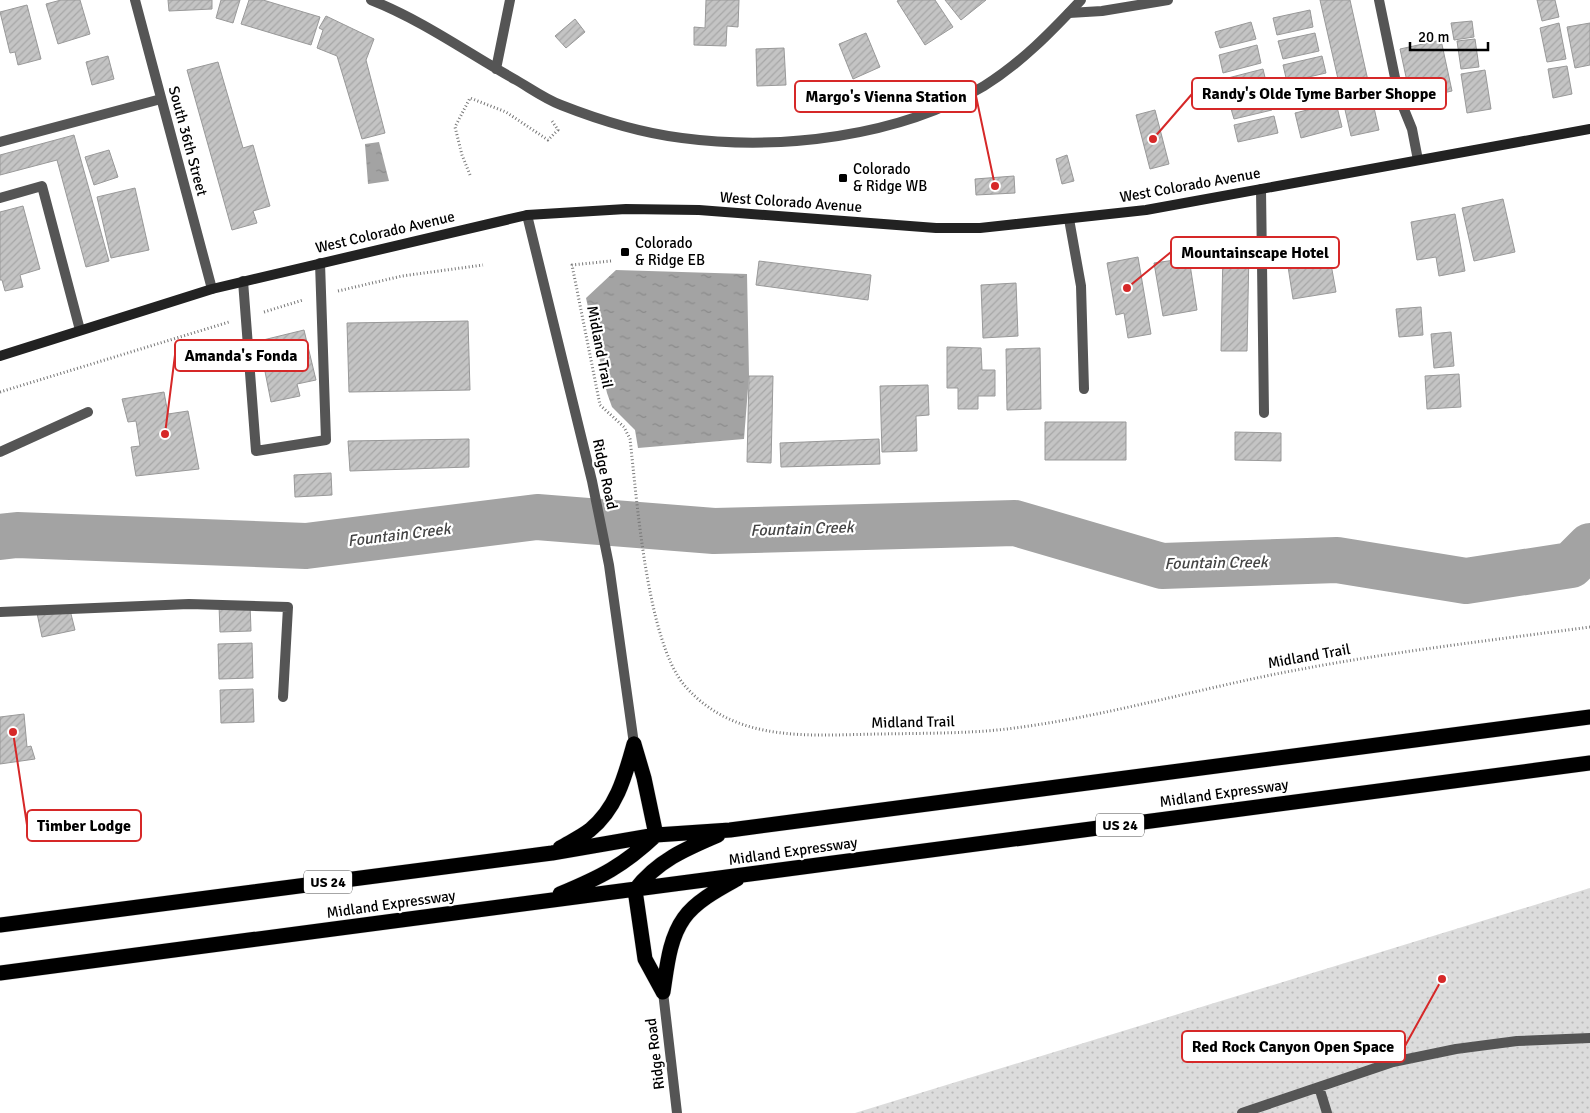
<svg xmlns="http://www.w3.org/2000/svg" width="1590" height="1113" font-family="Signika,sans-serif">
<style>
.grass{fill:url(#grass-dots)}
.water{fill:url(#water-ripples)}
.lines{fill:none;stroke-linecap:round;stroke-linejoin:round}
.river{stroke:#a3a3a3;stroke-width:46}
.building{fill:url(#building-hatch);stroke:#999}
.highway-casing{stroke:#dbdbdb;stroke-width:16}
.path{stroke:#777;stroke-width:3;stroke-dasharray:1 2.5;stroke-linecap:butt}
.lane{stroke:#555;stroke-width:10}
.street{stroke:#555;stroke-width:10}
.secondary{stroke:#222;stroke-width:10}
.highway{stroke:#000;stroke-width:15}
.poi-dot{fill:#000;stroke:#fff;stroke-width:2}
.labels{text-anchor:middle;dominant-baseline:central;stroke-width:4.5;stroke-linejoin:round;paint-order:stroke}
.shield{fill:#fff;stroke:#4c4c4c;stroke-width:1}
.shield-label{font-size:14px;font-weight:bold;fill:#000}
.street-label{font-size:15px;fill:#000;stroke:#fff}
.poi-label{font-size:15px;fill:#000;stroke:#fff;text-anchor:start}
.water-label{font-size:16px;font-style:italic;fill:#444;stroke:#fff}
.leader{fill:none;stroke:#d62828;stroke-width:2}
.callout-dot{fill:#d62828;stroke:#fff;stroke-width:2}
.callout{fill:#fff;stroke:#d62828;stroke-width:2}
.callout-label{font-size:16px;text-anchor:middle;font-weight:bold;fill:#000}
</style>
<defs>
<pattern id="grass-dots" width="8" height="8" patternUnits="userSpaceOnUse" patternTransform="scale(1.25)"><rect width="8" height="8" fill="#dcdcdc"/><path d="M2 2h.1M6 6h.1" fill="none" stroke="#bbb" stroke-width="1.8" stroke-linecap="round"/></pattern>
<pattern id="water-ripples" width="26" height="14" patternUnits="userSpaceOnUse" patternTransform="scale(1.25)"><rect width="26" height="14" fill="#a3a3a3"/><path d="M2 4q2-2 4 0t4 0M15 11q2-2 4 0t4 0" fill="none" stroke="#8b8b8b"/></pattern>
<pattern id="building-hatch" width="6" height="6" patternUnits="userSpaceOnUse" patternTransform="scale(1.25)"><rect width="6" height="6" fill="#c4c4c4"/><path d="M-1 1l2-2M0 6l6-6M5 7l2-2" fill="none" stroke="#a7a7a7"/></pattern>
</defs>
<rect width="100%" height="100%" fill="#fff"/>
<path class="grass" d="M 1590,888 L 1590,1113 L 855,1113 Z"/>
<path class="water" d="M 379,142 L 389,181 L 368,184 L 365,144 Z
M 616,270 L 747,274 L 749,376 L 744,439 L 638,448 L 635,430 L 612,407 L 607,393 L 586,298 Z"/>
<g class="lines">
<path class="river" d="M 0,537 L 17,535 L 306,546 L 537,517 L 714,531 L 1015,523 L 1162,566 L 1337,560 L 1466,581 L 1571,565 L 1590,546"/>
</g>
<path class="building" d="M 61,0 L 80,0 L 90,34 L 58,44 L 46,4 Z
M 168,0 L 212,0 L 212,9 L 169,11 Z
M 221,0 L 240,0 L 233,23 L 216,18 Z
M 249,0 L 263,0 L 320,17 L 311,45 L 241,24 Z
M 706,0 L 739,0 L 738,27 L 727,26 L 726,46 L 694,45 L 694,27 L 705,28 Z
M 899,0 L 935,0 L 953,27 L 925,45 L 897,1 Z
M 945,0 L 986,0 L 961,20 Z
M 1320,0 L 1350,0 L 1379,130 L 1351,136 Z
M 1537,0 L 1555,0 L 1559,17 L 1542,21 Z
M 27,5 L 41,59 L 18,65 L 15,52 L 10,53 L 0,12 Z
M 1310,10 L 1313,27 L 1277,35 L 1273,18 Z
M 326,16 L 374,39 L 366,60 L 385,133 L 362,139 L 337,56 L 317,48 L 323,30 L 319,28 Z
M 575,19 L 585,32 L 566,48 L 555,36 Z
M 1472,21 L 1474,37 L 1454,40 L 1451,23 Z
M 1251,22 L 1256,39 L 1220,48 L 1215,32 Z
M 1559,23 L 1566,59 L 1547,62 L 1540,28 Z
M 1590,23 L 1590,65 L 1575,68 L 1567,27 Z
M 866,33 L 880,67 L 853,79 L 839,44 Z
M 1315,33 L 1319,51 L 1283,59 L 1278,41 Z
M 1475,39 L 1479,67 L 1461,69 L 1457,41 Z
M 1441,40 L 1452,91 L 1411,100 L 1400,49 Z
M 1257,45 L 1261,63 L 1223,73 L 1219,55 Z
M 784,48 L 786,85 L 757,86 L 756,49 Z
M 108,56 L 114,79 L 92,85 L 86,62 Z
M 1322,56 L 1326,73 L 1287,82 L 1283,65 Z
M 218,62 L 243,148 L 253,145 L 270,206 L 253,211 L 257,223 L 232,230 L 187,70 Z
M 1567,66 L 1572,94 L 1553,98 L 1548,69 Z
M 1263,69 L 1267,86 L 1229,96 L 1224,79 Z
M 1485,70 L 1491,109 L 1467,113 L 1461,74 Z
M 1267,92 L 1272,110 L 1234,119 L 1229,102 Z
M 1336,103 L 1342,127 L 1301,138 L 1295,113 Z
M 1155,110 L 1169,164 L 1150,169 L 1136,115 Z
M 1274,116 L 1278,133 L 1238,142 L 1234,125 Z
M 74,135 L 109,261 L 86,267 L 57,160 L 0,175 L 0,155 Z
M 109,150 L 118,177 L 94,185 L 85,157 Z
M 1067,155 L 1074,181 L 1062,184 L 1056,159 Z
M 1014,176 L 1015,193 L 976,195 L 975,179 Z
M 135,188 L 149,250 L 111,258 L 97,197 Z
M 1503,199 L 1515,252 L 1474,261 L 1462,208 Z
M 23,206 L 40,269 L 20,275 L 23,287 L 5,291 L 2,280 L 0,280 L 0,212 Z
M 1455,214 L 1465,271 L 1439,276 L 1436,257 L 1417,260 L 1411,222 Z
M 1223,250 L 1249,250 L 1247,351 L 1221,351 Z
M 1329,253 L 1336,292 L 1293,299 L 1287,260 Z
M 1138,257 L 1151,334 L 1128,338 L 1124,313 L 1116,315 L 1107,263 Z
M 1189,258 L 1197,310 L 1163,316 L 1154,263 Z
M 759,261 L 871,275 L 868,300 L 756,285 Z
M 1016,283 L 1018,336 L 983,338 L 981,285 Z
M 1421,307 L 1423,335 L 1399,337 L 1396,309 Z
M 468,321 L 470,390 L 349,392 L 347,323 Z
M 304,330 L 316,380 L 297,384 L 300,396 L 271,402 L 259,341 Z
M 1451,332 L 1454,366 L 1434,368 L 1431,334 Z
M 947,347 L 981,348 L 982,370 L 995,370 L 995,396 L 978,396 L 978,409 L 958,409 L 958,388 L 947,388 Z
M 1040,348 L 1041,409 L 1007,410 L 1006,349 Z
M 1459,374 L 1461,407 L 1427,409 L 1425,376 Z
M 749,376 L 773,376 L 771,463 L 747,462 Z
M 928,385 L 929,415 L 916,416 L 917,451 L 882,452 L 880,386 Z
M 164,392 L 168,414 L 188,411 L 199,469 L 136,476 L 131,447 L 140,446 L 136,421 L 128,422 L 122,399 Z
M 1045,422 L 1126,422 L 1126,460 L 1045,460 Z
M 1235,432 L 1281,433 L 1281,461 L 1235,460 Z
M 469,439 L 469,467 L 350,471 L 348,441 Z
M 879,439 L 880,464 L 781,467 L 780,443 Z
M 331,473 L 332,495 L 295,497 L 294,475 Z
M 250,603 L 251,631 L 220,632 L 219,605 Z
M 69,606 L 75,630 L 42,637 L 37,613 Z
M 252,643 L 253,678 L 219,679 L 218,644 Z
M 253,689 L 254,722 L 221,723 L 220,690 Z
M 24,714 L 27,747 L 31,746 L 35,759 L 0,764 L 0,717 Z"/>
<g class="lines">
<defs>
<path id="highway" d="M 634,744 L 644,778 L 656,835
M 560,848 C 570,842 581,837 590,830 C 617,808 625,776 634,744
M 560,894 C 601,877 623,866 656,835
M 0,925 L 552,853 L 656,835 L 730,830 L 1590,717
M 0,973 L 1590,763
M 663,992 L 645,959 L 635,890 C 657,861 685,849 718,835
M 663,992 C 667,967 669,939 684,918 C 696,901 719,889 737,879"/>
</defs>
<use href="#highway" class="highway-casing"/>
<path class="path" d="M 470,175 L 462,155 L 455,127 L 470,98 L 506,112 L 548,140 L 558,130 L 552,121
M 611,261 L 572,265 L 600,405 L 624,427 L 630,439 C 637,500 647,642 685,686 C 736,744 810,735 880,734 C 927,733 975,734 1022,727 C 1116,714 1208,686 1302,669 C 1397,651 1494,640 1590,627
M 338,291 L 402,276 L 483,265
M 264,312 L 303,300
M 0,392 L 229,322"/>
<path class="lane" d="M 1379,0 L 1399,97 L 1412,129 L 1418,160
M 1069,13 L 1102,11 L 1168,0
M 0,142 L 161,99
M 1261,189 L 1264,413
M 0,198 L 42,186 L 80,330
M 1069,219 L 1081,286 L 1084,389
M 243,281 L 256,451 L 326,440 L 320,263
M 0,452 L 88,412
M 0,612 L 189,604 L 288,607 L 283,697
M 1319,1087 L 1327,1113
M 1242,1113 L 1393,1062 L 1456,1049 L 1517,1041 L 1590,1038"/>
<path class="street" d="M 135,0 L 212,289
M 371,0 C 422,20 468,53 516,80 C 530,88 545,99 561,105 C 599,120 641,133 682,138 C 780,151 899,137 984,86 C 1021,63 1051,32 1081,0
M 496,69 L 510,0
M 527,215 L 592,481 L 609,565 L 634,744
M 663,992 L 677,1113"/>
<path class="secondary" d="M 0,356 L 212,289 L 527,215 L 626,209 L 699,210 L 936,228 L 980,228 L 1146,210 L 1590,129"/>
<use href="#highway" class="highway"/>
</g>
<g class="poi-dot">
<rect x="838" y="173" width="10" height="10" rx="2.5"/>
<rect x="620" y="247" width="10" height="10" rx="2.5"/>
</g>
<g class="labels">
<g class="shield">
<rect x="1096" y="813.5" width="48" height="23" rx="4"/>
<rect x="304" y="870.5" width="48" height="23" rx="4"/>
</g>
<g class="shield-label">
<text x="1120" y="825">US 24</text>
<text x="328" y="882">US 24</text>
</g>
<g class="street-label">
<text transform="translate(188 141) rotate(75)">South 36th Street</text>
<text transform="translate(1190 185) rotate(-10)">West Colorado Avenue</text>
<text transform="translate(791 202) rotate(4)">West Colorado Avenue</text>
<text transform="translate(385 232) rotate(-13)">West Colorado Avenue</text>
<text transform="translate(600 347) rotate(79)">Midland Trail</text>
<text transform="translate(605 474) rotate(78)">Ridge Road</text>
<text transform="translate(1309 656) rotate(-10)">Midland Trail</text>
<text transform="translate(913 722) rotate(-1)">Midland Trail</text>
<text transform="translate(1224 793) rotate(-8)">Midland Expressway</text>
<text transform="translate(793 851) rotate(-8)">Midland Expressway</text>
<text transform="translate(391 904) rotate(-8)">Midland Expressway</text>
<text transform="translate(655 1054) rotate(-97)">Ridge Road</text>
</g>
<g class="poi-label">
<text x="853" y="169">Colorado<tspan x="853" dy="17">&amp; Ridge WB</tspan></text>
<text x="635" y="243">Colorado<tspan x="635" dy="17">&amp; Ridge EB</tspan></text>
</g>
<g class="water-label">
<text transform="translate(802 529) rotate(-2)">Fountain Creek</text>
<text transform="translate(399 535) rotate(-7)">Fountain Creek</text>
<text transform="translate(1216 563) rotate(-1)">Fountain Creek</text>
</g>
</g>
<path class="leader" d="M1153 139L1192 94M995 186L976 96M1127 288L1171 252M165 434L175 355M13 732L27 825M1442 979L1405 1046"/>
<g class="callout-dot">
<circle cx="1153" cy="139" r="5"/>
<circle cx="995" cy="186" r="5"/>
<circle cx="1127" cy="288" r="5"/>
<circle cx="165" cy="434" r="5"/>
<circle cx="13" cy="732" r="5"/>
<circle cx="1442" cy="979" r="5"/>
</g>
<g class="callout">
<rect x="1192" y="78" width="254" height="31" rx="5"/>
<rect x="795" y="81" width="181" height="31" rx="5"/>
<rect x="1171" y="237" width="168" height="31" rx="5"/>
<rect x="175" y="340" width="133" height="31" rx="5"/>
<rect x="27" y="810" width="114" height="31" rx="5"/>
<rect x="1182" y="1031" width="223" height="31" rx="5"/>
</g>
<g class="callout-label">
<text x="1319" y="99">Randy's Olde Tyme Barber Shoppe</text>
<text x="886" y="102">Margo's Vienna Station</text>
<text x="1255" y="258">Mountainscape Hotel</text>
<text x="241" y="361">Amanda's Fonda</text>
<text x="84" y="831">Timber Lodge</text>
<text x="1293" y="1052">Red Rock Canyon Open Space</text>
</g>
<path d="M1410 42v8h78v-8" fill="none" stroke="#000000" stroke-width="2.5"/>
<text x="1418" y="42" font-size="15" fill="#000000" stroke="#ffffff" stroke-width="4" paint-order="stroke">20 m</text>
</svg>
